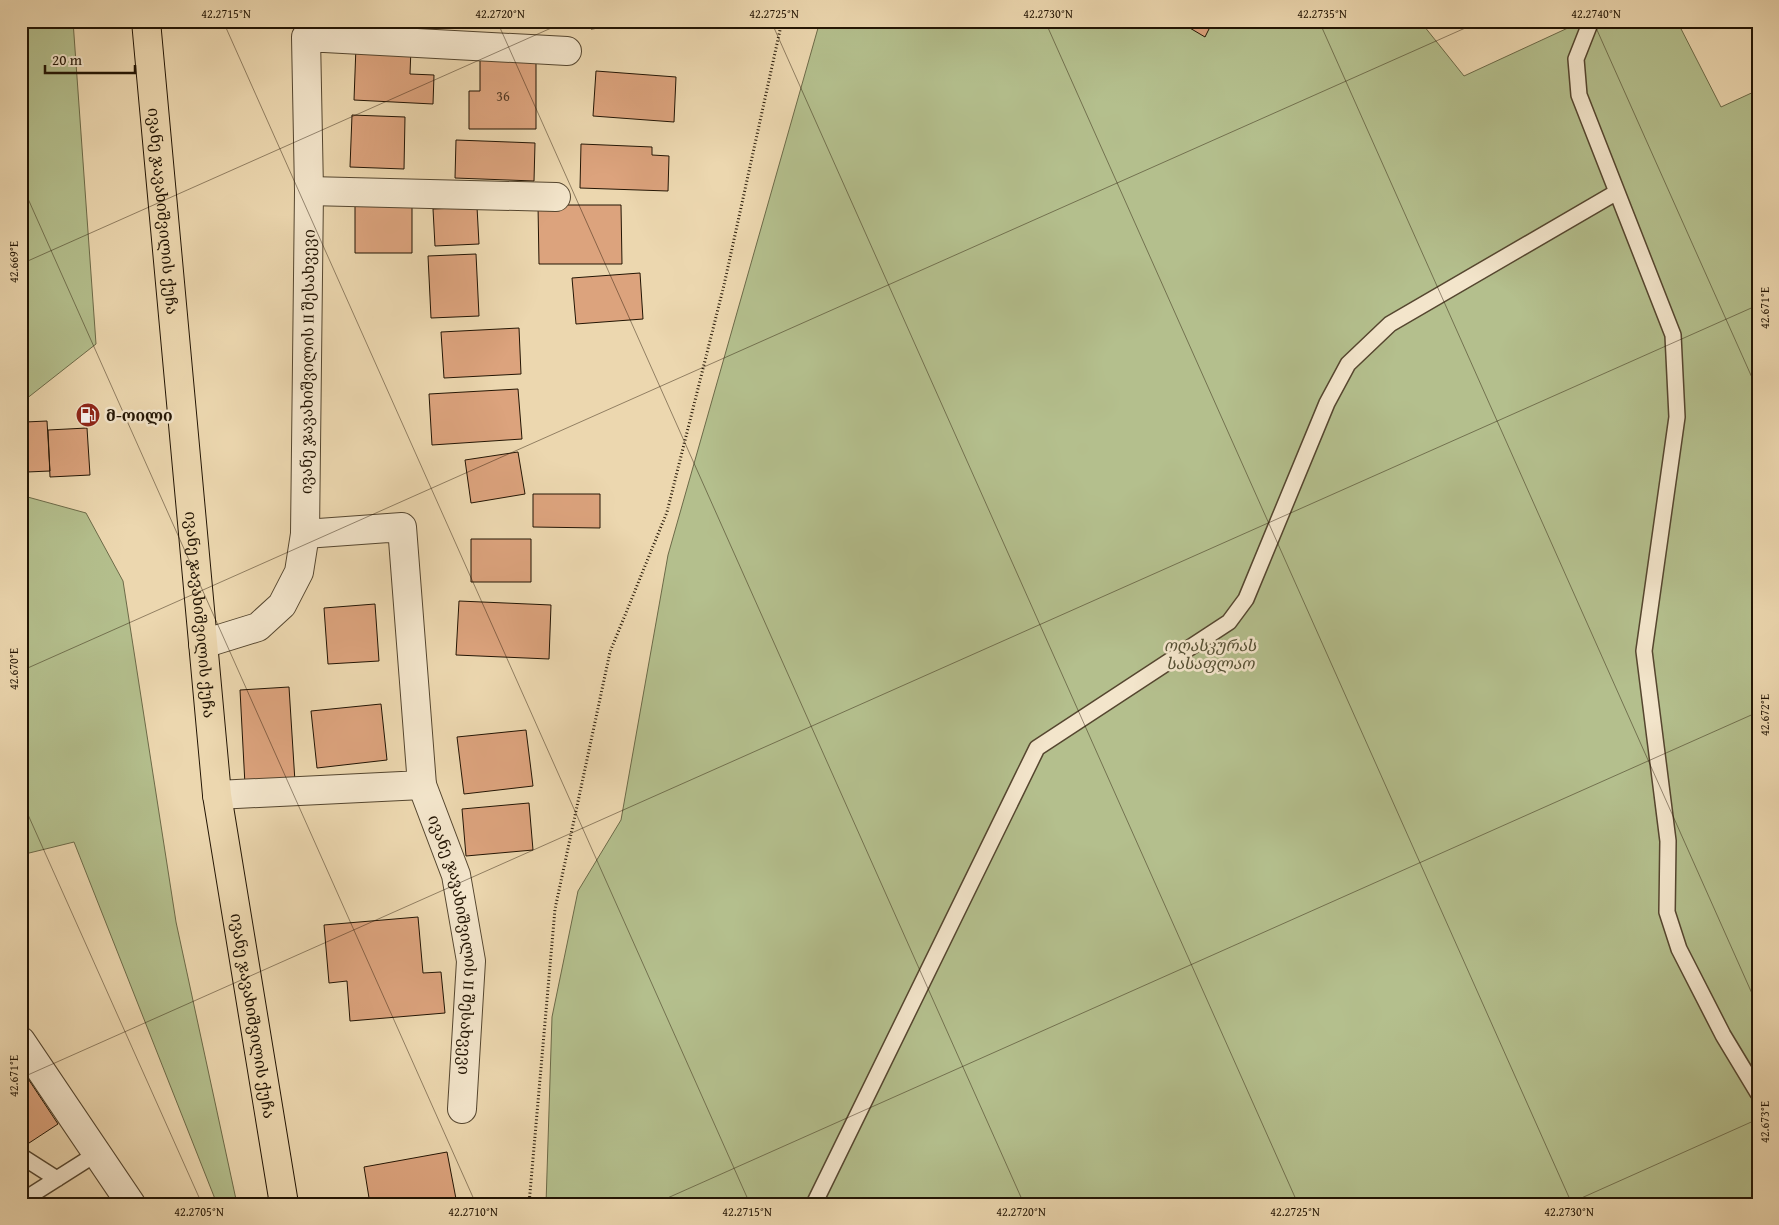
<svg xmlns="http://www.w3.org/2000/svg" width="1779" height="1225" font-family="'Gentium Book Plus','Noto Serif Georgian',serif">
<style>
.green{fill:#b4bf8d;stroke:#6c6a48}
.building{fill:#dca37d;stroke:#231504}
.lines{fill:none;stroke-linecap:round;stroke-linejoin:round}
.service-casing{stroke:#55462f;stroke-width:18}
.minor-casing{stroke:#55462f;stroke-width:30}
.primary-casing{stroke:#231504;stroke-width:30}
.path{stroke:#231504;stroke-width:3;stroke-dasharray:1 2.5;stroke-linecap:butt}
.service{stroke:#f3e5cb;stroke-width:15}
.minor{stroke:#f3e5cb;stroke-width:28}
.primary{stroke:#ecd7af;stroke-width:28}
.ticks{fill:none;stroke:#231504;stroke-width:1;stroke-opacity:0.45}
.labels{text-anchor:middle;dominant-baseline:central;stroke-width:5;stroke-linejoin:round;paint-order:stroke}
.number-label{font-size:14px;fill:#513822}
.street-label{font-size:16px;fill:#231504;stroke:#f3e5cb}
.poi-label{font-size:16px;font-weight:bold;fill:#231504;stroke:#f3e5cb;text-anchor:start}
.park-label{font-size:16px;font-style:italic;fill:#565034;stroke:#f3e5cb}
.neatline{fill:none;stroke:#231504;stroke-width:2}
.ticks-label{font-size:12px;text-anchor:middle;fill:#231504}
</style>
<rect width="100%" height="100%" fill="#ecd7af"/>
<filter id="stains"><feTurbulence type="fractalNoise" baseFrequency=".004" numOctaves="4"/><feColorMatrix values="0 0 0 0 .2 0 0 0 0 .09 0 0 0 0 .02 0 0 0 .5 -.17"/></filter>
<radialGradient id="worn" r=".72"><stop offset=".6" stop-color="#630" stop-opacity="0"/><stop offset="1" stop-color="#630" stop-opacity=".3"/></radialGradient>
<path class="green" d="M 21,21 L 73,21 L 96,344 L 21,403 Z
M 820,21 L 1420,21 L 1464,76 L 1583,21 L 1677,21 L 1721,107 L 1758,90 L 1758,1204 L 546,1204 L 552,1017 L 578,891 L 621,820 L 668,555 Z
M 21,464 L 24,496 L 86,513 L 123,581 L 176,922 L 237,1204 L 217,1204 L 74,842 L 21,855 Z"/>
<path class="building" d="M 590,21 L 660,21 L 591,29 Z
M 1178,21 L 1213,21 L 1205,37 Z
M 356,46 L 411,48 L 410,74 L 434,75 L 433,104 L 354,100 Z
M 480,58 L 536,58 L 536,129 L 469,129 L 469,91 L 480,91 Z
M 596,71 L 676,77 L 674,122 L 593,116 Z
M 352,115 L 405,117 L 404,169 L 350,167 Z
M 456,140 L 535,143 L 534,181 L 455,178 Z
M 581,144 L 652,147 L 652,155 L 669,156 L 668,191 L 580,188 Z
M 355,202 L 412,202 L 412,253 L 355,253 Z
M 538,205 L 621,205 L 622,264 L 539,264 Z
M 477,207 L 479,244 L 435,246 L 433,209 Z
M 476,254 L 479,316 L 431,318 L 428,256 Z
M 640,273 L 643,319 L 576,324 L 572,278 Z
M 519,328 L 521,374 L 444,378 L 441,332 Z
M 518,389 L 522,439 L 432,445 L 429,394 Z
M 47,421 L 50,471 L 27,472 L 25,422 Z
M 87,428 L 90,475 L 50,477 L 48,430 Z
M 518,452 L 525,494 L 471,503 L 465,460 Z
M 533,494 L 600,494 L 600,528 L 533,527 Z
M 471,539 L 531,539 L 531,582 L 471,582 Z
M 459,601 L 551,605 L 549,659 L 456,655 Z
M 375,604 L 379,661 L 328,664 L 324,608 Z
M 289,687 L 295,782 L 245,785 L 240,690 Z
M 381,704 L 387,760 L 317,768 L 311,711 Z
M 526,730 L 533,786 L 464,794 L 457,737 Z
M 529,803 L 533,850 L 466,856 L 462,809 Z
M 418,917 L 423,973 L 441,972 L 445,1013 L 350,1021 L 347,981 L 329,983 L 324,925 Z
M 21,1068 L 58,1124 L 26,1145 L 21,1138 Z
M 447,1152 L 457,1204 L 370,1204 L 364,1167 Z"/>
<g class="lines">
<defs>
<path id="service" d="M 1591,21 L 1576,59 L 1579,95 L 1673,335 L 1677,417 L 1644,651 L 1668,841 L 1667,912 L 1679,949 L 1723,1035 L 1758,1093
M 21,1156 L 57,1179
M 21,1199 L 25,1199 L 96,1154
M 814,1204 L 1037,748 L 1229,622 L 1246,599 L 1327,403 L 1348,364 L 1390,324 L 1617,192"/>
<g id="minor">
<path d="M 309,191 L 556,197"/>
<path id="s1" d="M 203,644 L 258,627 L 282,605 L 299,572 L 305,534 L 309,191 L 306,37 L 567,51"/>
<path id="s2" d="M 422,785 L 456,875 L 471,961 L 462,1109"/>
<path d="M 217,795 L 422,785 L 402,527 L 305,534"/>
<path d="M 21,1041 L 131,1204"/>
</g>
<g id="primary">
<path id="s3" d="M 146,21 L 217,795 L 284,1204"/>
</g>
</defs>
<use href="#service" class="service-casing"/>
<use href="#minor" class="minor-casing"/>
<use href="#primary" class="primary-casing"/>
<path class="path" d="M 529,1204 L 555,909 L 610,652 L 667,512 L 724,285 L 782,21"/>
<use href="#service" class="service"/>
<use href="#minor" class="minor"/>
<use href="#primary" class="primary"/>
</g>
<path class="ticks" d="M 223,21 L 750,1204M 497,21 L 1024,1204M 771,21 L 1298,1204M 1045,21 L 1572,1204M 1319,21 L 1758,1007M 1593,21 L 1758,391M 21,183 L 476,1204M 21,264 L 567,21M 21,671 L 1481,21M 21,799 L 202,1204M 21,1078 L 1758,305M 654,1204 L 1758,712M 1568,1204 L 1758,1119"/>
<defs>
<symbol id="fuel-disc" viewBox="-11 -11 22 22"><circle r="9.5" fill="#8f2418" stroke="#f3e5cb"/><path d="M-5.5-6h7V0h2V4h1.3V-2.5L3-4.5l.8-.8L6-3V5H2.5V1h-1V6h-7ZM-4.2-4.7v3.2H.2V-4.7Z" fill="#fff"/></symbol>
</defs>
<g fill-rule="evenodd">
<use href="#fuel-disc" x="74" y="401" width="28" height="28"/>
</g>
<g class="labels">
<g class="number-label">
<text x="503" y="96">36</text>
</g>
<g class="street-label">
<text stroke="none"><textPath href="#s3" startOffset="191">ივანე ჯავახიშვილის ქუჩა</textPath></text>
<text stroke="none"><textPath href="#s1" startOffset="338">ივანე ჯავახიშვილის II შესახვევი</textPath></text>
<text stroke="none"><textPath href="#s3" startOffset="596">ივანე ჯავახიშვილის ქუჩა</textPath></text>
<text stroke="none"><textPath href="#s2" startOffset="165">ივანე ჯავახიშვილის II შესახვევი</textPath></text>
<text stroke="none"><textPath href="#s3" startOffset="1001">ივანე ჯავახიშვილის ქუჩა</textPath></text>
</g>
<g class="poi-label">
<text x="106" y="415">მ-ოილი</text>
</g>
<g class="park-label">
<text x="1210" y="645">ოღასკურას<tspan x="1210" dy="18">სასაფლაო</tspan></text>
</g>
</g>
<rect width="1779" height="1225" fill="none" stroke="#ecd7af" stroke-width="55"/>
<path d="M45 65v8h90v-8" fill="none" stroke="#231504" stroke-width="2.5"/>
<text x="52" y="65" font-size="15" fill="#231504" stroke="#f3e5cb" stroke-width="4" paint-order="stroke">20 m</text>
<rect x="28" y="28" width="1724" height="1170" class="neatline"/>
<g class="ticks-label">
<text x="226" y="18">42.2715°N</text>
<text x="500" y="18">42.2720°N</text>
<text x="774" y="18">42.2725°N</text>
<text x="1048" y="18">42.2730°N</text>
<text x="1322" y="18">42.2735°N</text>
<text x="1596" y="18">42.2740°N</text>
<text transform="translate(14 262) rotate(-90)" y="4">42.669°E</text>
<text transform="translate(1765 308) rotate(-90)" y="4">42.671°E</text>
<text transform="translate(14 669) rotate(-90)" y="4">42.670°E</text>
<text transform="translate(1765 715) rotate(-90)" y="4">42.672°E</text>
<text transform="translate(14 1076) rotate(-90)" y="4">42.671°E</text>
<text transform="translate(1765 1122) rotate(-90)" y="4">42.673°E</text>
<text x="199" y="1216">42.2705°N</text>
<text x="473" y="1216">42.2710°N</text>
<text x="747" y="1216">42.2715°N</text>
<text x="1021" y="1216">42.2720°N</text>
<text x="1295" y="1216">42.2725°N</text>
<text x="1569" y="1216">42.2730°N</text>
</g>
<rect width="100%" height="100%" filter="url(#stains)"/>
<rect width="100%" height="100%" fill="url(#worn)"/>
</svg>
